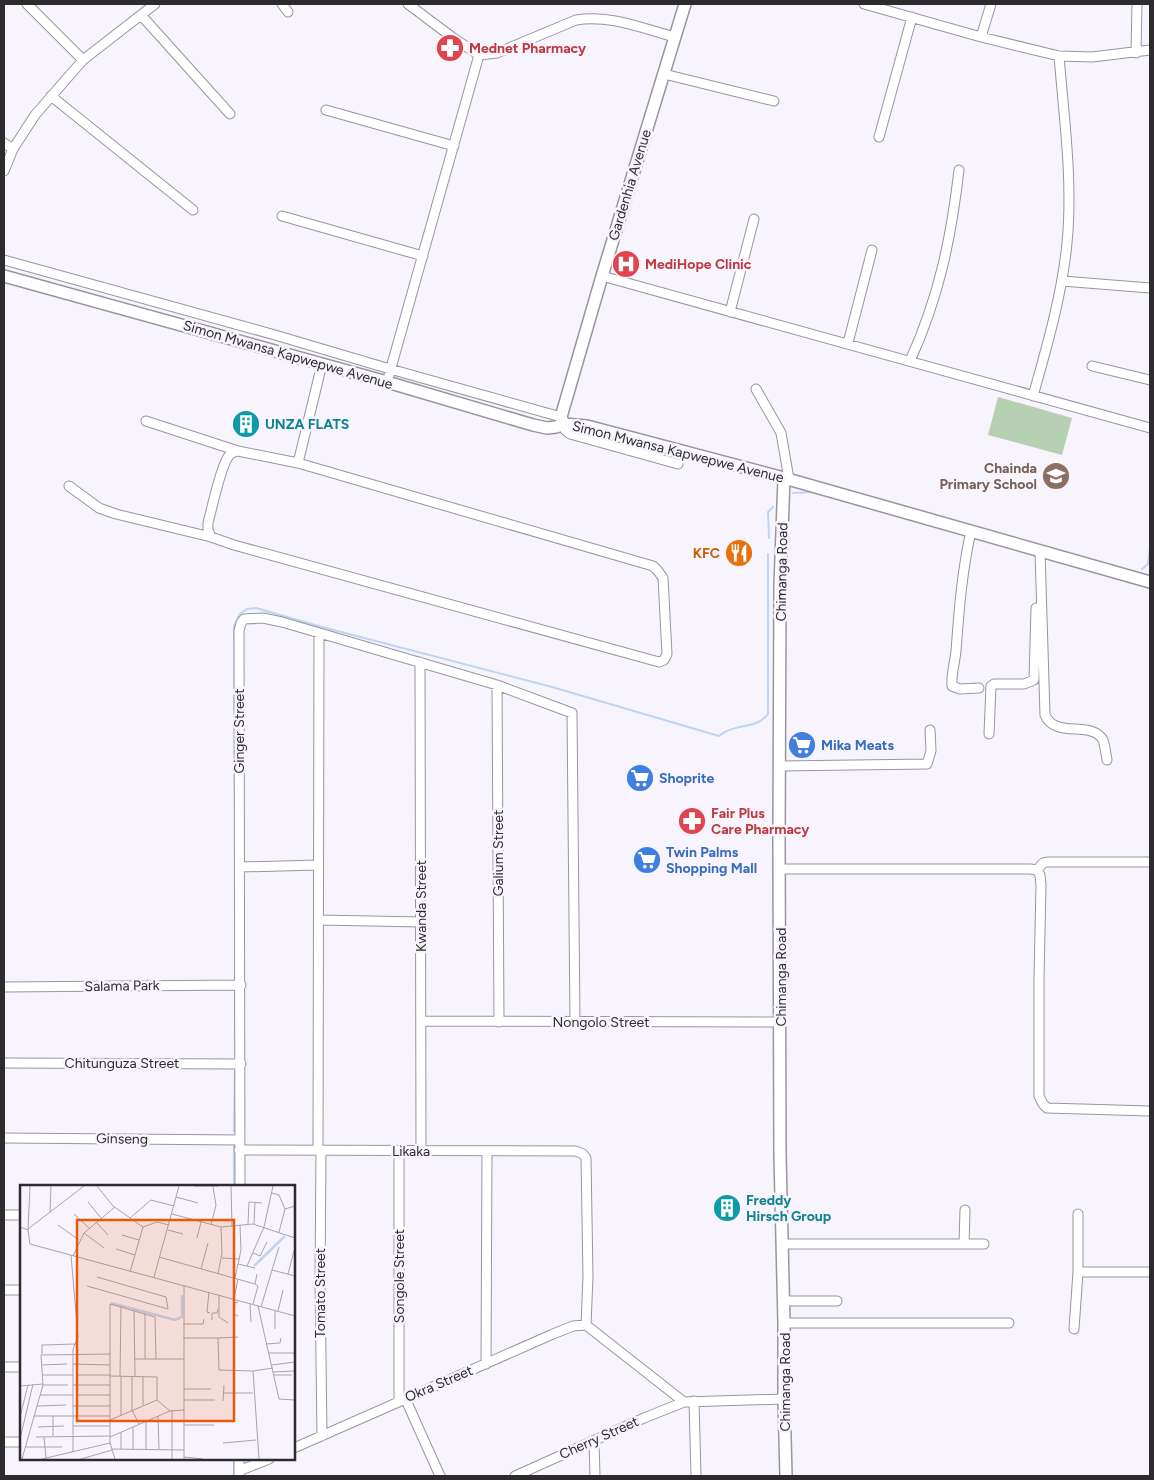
<svg xmlns="http://www.w3.org/2000/svg" width="1154" height="1480" font-family="Figtree,sans-serif">
<style>
.green{fill:#b6d0b2}
.lines{fill:none;stroke-linecap:round;stroke-linejoin:round}
.stream{stroke:#bdd5f4;stroke-width:2}
.street-casing{stroke:#99959d;stroke-width:11}
.secondary-casing{stroke:#99959d;stroke-width:14}
.street{stroke:#fff;stroke-width:9}
.secondary{stroke:#fff;stroke-width:11}
.labels{text-anchor:middle;dominant-baseline:central;stroke-width:5;stroke-linejoin:round;paint-order:stroke}
.health-label{font-size:14px;font-weight:bold;fill:#be3a42;stroke:#f8f4fd;text-anchor:start}
.street-label{font-size:14px;fill:#2d2b2e;stroke:#f8f4fd}
.culture-label{font-size:14px;font-weight:bold;fill:#0d838f;stroke:#f8f4fd;text-anchor:start}
.education-label{font-size:14px;font-weight:bold;fill:#785e54;stroke:#f8f4fd;text-anchor:end}
.food-label{font-size:14px;font-weight:bold;fill:#c56008;stroke:#f8f4fd;text-anchor:end}
.shop-label{font-size:14px;font-weight:bold;fill:#366cbe;stroke:#f8f4fd;text-anchor:start}
.inset-river{fill:none;stroke:#bdd5f4;stroke-width:2.5}
.inset-road{fill:none;stroke:#a7a4aa;stroke-width:1}
.view{fill:#e8590c;fill-opacity:0.15;stroke:#e8590c;stroke-width:2.5}
.inset-edge{fill:none;stroke:#2d2b2e;stroke-width:2.5}
</style>
<rect width="100%" height="100%" fill="#f8f4fd"/>
<path class="green" d="M 998,397 L 1072,418 L 1062,455 L 988,435 Z"/>
<g class="lines">
<path class="stream" d="M 793,493 L 814,492 L 936,527
M 769,538 L 768,512 L 773,507
M 1142,569 L 1148,564 L 1150,548
M 235,819 L 234,626 L 240,614 L 247,609 L 256,608 L 322,627 L 552,687 L 719,736 C 734,723 756,730 768,714 L 768,554
M 235,992 L 235,1056
M 234,1131 L 235,1069
M 234,1186 L 234,1145
M 234,1459 L 234,1476"/>
<defs>
<path id="street" d="M 27,4 L 83,60
M 282,4 L 288,12
M 408,4 L 452,37 L 479,55 L 497,53 L 576,20 C 609,14 644,29 675,37
M 864,4 L 981,37 L 1059,56 L 1092,57 L 1150,50
M 141,15 L 230,114
M 981,37 L 991,4
M 1136,53 L 1137,4
M 664,74 L 774,101
M 51,96 L 193,210
M 326,110 L 454,146
M 879,137 L 912,17
M 4,143 L 13,149
M 4,171 L 13,149 L 35,115 L 83,60 L 155,4
M 282,216 L 423,256
M 4,260 L 275,335 L 390,369 L 561,417
M 602,276 L 1150,428
M 1062,281 L 1150,288
M 730,312 L 754,219
M 848,343 L 872,250
M 910,361 C 939,297 951,239 959,170
M 1092,366 L 1150,380
M 389,375 L 479,55
M 756,389 L 781,433 L 789,479
M 1033,396 C 1047,346 1062,295 1067,243 C 1073,181 1064,118 1059,56
M 564,424 L 565,430 L 570,434 L 678,464
M 298,463 L 322,364
M 69,486 L 99,508 L 116,514 L 211,537 L 234,545 L 659,662 L 664,660 L 667,654 L 663,578 L 658,571 L 653,566 L 298,463 L 238,451 L 146,421
M 971,531 C 962,571 959,610 956,651 C 955,662 951,674 952,686 L 960,689 L 979,688
M 211,537 L 208,530 L 208,523 C 212,508 220,469 228,457 C 230,453 234,452 238,451
M 1040,551 L 1045,715 C 1055,739 1092,720 1103,740 C 1105,746 1106,754 1107,760
M 420,662 L 421,1151
M 497,685 L 499,1022
M 989,734 L 991,686 L 994,684 L 1024,684 L 1034,680 L 1036,608
M 780,766 L 927,764 L 931,751 L 930,730
M 240,867 L 318,865
M 780,869 L 1030,869 L 1037,870 L 1040,875 L 1041,885 L 1039,978 L 1039,1096 L 1043,1104 L 1047,1108 L 1150,1111
M 1037,870 L 1043,863 L 1047,862 L 1150,862
M 319,920 L 421,922
M 4,987 L 241,985
M 421,1021 L 781,1022
M 4,1063 L 241,1064
M 4,1138 L 240,1140
M 239,1150 L 576,1151 L 583,1154 L 586,1158 L 588,1276 L 586,1325
M 318,1151 L 319,633
M 321,1151 L 320,1281 L 322,1436
M 399,1151 L 399,1401
M 240,1186 L 239,631 L 241,623 L 244,619 L 263,618 L 282,622 L 497,685 L 572,713 L 575,1022
M 4,1215 L 21,1215
M 782,1244 L 984,1244
M 964,1244 L 965,1210
M 1078,1272 L 1150,1272
M 5,1290 L 21,1290
M 784,1301 L 837,1301
M 784,1323 L 1009,1323
M 586,1325 L 684,1402 L 784,1399
M 1074,1329 L 1078,1272 L 1078,1214
M 486,1364 L 487,1151
M 4,1367 L 21,1367
M 405,1398 L 440,1476
M 694,1401 L 696,1476
M 594,1441 L 595,1476
M 4,1442 L 21,1442
M 294,1448 L 553,1334 L 573,1326 L 586,1325
M 239,1459 L 239,1476
M 239,1471 L 269,1459
M 515,1476 L 644,1418 L 684,1402"/>
<path id="secondary" d="M 4,276 L 387,382 L 533,425 L 547,428 L 556,427 L 564,424 L 587,426 L 784,478 L 1150,582
M 564,424 L 561,417 L 602,276 L 685,4
M 784,478 L 780,586 L 779,841 L 780,1155 L 784,1323 L 784,1399 L 786,1476"/>
</defs>
<use href="#street" class="street-casing"/>
<use href="#secondary" class="secondary-casing"/>
<use href="#street" class="street"/>
<use href="#secondary" class="secondary"/>
</g>
<defs>
<symbol id="pharmacy-disc" viewBox="-11 -11 22 22"><circle r="9.5" fill="#e0444e" stroke="#f8f4fd"/><path d="M-2-6h4v4h4v4h-4v4h-4v-4h-4v-4h4Z" fill="#fff"/></symbol>
<symbol id="hospital-disc" viewBox="-11 -11 22 22"><circle r="9.5" fill="#e0444e" stroke="#f8f4fd"/><path d="M-5-5h3v3.5h4V-5h3V5h-3V1.5h-4V5h-3Z" fill="#fff"/></symbol>
<symbol id="building-disc" viewBox="-11 -11 22 22"><circle r="9.5" fill="#0f9aa8" stroke="#f8f4fd"/><path d="M-4-6H4V6H1V3H-1V6H-4ZM-2.5-4.3h1.7v1.8h-1.7ZM.8-4.3h1.7v1.8H.8ZM-2.5-1h1.7V.8h-1.7ZM.8-1h1.7V.8H.8Z" fill="#fff"/></symbol>
<symbol id="school-disc" viewBox="-11 -11 22 22"><circle r="9.5" fill="#8d6e63" stroke="#f8f4fd"/><path d="M0-5L7-2L0 1L-7-2ZM-4 1L0 2.5L4 1V4Q0 6-4 4Z" fill="#fff"/></symbol>
<symbol id="restaurant-disc" viewBox="-11 -11 22 22"><circle r="9.5" fill="#e8710a" stroke="#f8f4fd"/><path d="M-5-6h1v4h1v-4h1v4h1v-4h1v5L-1.5 .5V6h-2V.5L-5-1ZM5-6V6H3V1.5H1.5Q1.5-4 5-6Z" fill="#fff"/></symbol>
<symbol id="supermarket-disc" viewBox="-11 -11 22 22"><circle r="9.5" fill="#3f7fe0" stroke="#f8f4fd"/><path d="M-6-5.5h2.5l.6 2H6L4.5 2H-2.5L-4.4-4H-6ZM-1.5 3.2a1.3 1.3 0 1 0 .1 0ZM3 3.2a1.3 1.3 0 1 0 .1 0Z" fill="#fff"/></symbol>
</defs>
<g fill-rule="evenodd">
<use href="#pharmacy-disc" x="434" y="32" width="32" height="32"/>
<use href="#hospital-disc" x="610" y="248" width="32" height="32"/>
<use href="#building-disc" x="230" y="408" width="32" height="32"/>
<use href="#school-disc" x="1040" y="460" width="32" height="32"/>
<use href="#restaurant-disc" x="723" y="537" width="32" height="32"/>
<use href="#supermarket-disc" x="786" y="729" width="32" height="32"/>
<use href="#supermarket-disc" x="624" y="762" width="32" height="32"/>
<use href="#pharmacy-disc" x="676" y="805" width="32" height="32"/>
<use href="#supermarket-disc" x="631" y="844" width="32" height="32"/>
<use href="#building-disc" x="711" y="1192" width="32" height="32"/>
</g>
<g class="labels">
<g class="health-label">
<text x="469" y="48">Mednet Pharmacy</text>
<text x="645" y="264">MediHope Clinic</text>
<text x="711" y="813">Fair Plus<tspan x="711" dy="16">Care Pharmacy</tspan></text>
</g>
<g class="street-label">
<text transform="translate(630 185) rotate(-73)">Gardenhia Avenue</text>
<text transform="translate(288 355) rotate(16)">Simon Mwansa Kapwepwe Avenue</text>
<text transform="translate(678 452) rotate(14)">Simon Mwansa Kapwepwe Avenue</text>
<text transform="translate(782 572) rotate(-89)">Chimanga Road</text>
<text transform="translate(239 731) rotate(-90)">Ginger Street</text>
<text transform="translate(498 853) rotate(-90)">Galium Street</text>
<text transform="translate(421 906) rotate(-90)">Kwanda Street</text>
<text transform="translate(781 977) rotate(-90)">Chimanga Road</text>
<text transform="translate(122 986) rotate(-1)">Salama Park</text>
<text x="601" y="1022">Nongolo Street</text>
<text x="122" y="1063">Chitunguza Street</text>
<text transform="translate(122 1139) rotate(1)">Ginseng</text>
<text x="411" y="1151">Likaka</text>
<text transform="translate(399 1276) rotate(-90)">Songole Street</text>
<text transform="translate(320 1293) rotate(-90)">Tomato Street</text>
<text transform="translate(785 1382) rotate(-90)">Chimanga Road</text>
<text transform="translate(439 1384) rotate(-23)">Okra Street</text>
<text transform="translate(599 1438) rotate(-24)">Cherry Street</text>
</g>
<g class="culture-label">
<text x="265" y="424">UNZA FLATS</text>
<text x="746" y="1200">Freddy<tspan x="746" dy="16">Hirsch Group</tspan></text>
</g>
<g class="education-label">
<text x="1037" y="468">Chainda<tspan x="1037" dy="16">Primary School</tspan></text>
</g>
<g class="food-label">
<text x="720" y="553">KFC</text>
</g>
<g class="shop-label">
<text x="821" y="745">Mika Meats</text>
<text x="659" y="778">Shoprite</text>
<text x="666" y="852">Twin Palms<tspan x="666" dy="16">Shopping Mall</tspan></text>
</g>
</g>
<g transform="translate(20 1185)">
<rect width="275" height="275" fill="#f8f4fd"/>
<path class="inset-river" d="M 234,81 L 265,51M 91,118 L 155,135 L 162,132 L 162,110"/>
<path class="inset-road" d="M 77,1 L 93,21 L 123,42 L 137,37 L 149,40M 174,1 L 198,1M 211,1 L 212,42M 252,8 L 259,10 L 265,24M 156,12 L 178,18M 68,17 L 81,33M 30,28 L 31,1M 54,29 L 69,43M 152,29 L 201,42 L 233,39 L 275,53M 110,33 L 131,15 L 154,21M 76,37 L 88,50M 228,39 L 229,17 L 242,18M 234,39 L 235,17M 38,40 L 59,55M 191,40 L 196,20 L 193,2M 0,42 L 8,45 L 10,59 L 275,131M 8,44 L 64,1M 8,45 L 10,1M 148,45 L 163,49M 259,47 L 265,24 L 275,21M 64,48 L 84,63M 102,50 L 119,55M 177,53 L 181,37M 96,64 L 115,70M 233,68 L 240,71 L 247,57M 51,70 L 58,152 L 53,164 L 53,267M 53,71 L 64,48 L 95,22M 139,72 L 235,99M 202,73 L 220,74M 218,79 L 235,83M 227,81 L 244,42 L 253,1M 181,84 L 188,58M 252,85 L 259,62M 110,87 L 123,42M 198,89 L 202,68 L 201,42M 268,89 L 274,66M 134,92 L 159,1M 215,93 L 221,65 L 220,40M 164,100 L 164,274M 67,101 L 148,124 L 146,112 L 77,92M 189,107 L 187,127 L 190,128M 199,110 L 199,132 L 208,138M 214,114 L 218,94M 218,117 L 215,118 L 214,129 L 218,131M 230,118 L 231,137M 233,119 L 238,101 L 235,99 L 237,89M 238,121 L 259,214 L 275,215M 241,122 L 252,85 L 275,91M 114,125 L 115,191M 258,126 L 263,105M 125,128 L 125,174M 275,131 L 275,153M 192,135 L 192,128 L 197,128 L 198,124M 163,139 L 183,139 L 184,134M 255,144 L 255,126M 163,153 L 198,153 L 199,185 L 233,186 L 239,274M 198,153 L 218,152M 246,159 L 260,158 L 261,153M 249,168 L 274,168 L 275,172M 22,169 L 22,160 L 56,159M 114,174 L 164,174M 53,179 L 90,180M 22,180 L 47,179M 252,180 L 275,177M 233,186 L 253,183M 253,187 L 274,186M 23,190 L 53,190M 57,190 L 90,190M 254,190 L 272,190M 90,191 L 137,192 L 137,215M 100,191 L 101,121M 101,191 L 101,230M 112,191 L 112,225M 23,200 L 48,200M 53,200 L 90,200M 0,201 L 23,199M 164,204 L 191,204M 204,208 L 233,208M 20,210 L 53,210M 58,210 L 90,210M 137,215 L 150,226 L 164,225M 164,215 L 195,215M 203,216 L 204,200M 123,220 L 123,191M 17,221 L 46,220M 53,221 L 90,221M 112,225 L 119,239M 152,225 L 152,274M 14,231 L 90,231M 138,231 L 139,264M 0,232 L 8,200M 90,235 L 137,215M 126,236 L 126,264M 164,236 L 196,236M 164,240 L 194,240M 53,241 L 90,241M 18,242 L 44,241M 101,248 L 101,264M 33,251 L 33,231M 16,252 L 90,251M 24,252 L 26,273M 90,252 L 150,226M 0,254 L 13,199M 203,258 L 236,255M 5,262 L 42,262M 92,264 L 164,265M 113,264 L 113,242M 164,272 L 183,274M 2,274 L 23,200 L 21,170 L 90,169M 22,274 L 90,258M 61,274 L 92,265M 95,274 L 90,258 L 90,119 L 135,132 L 136,174"/>
<path class="view" d="M 57,35 L 214,35 L 214,236 L 57,236 Z"/>
<rect width="275" height="275" class="inset-edge"/>
</g>
<rect width="1154" height="1480" fill="none" stroke="#2d2b2e" stroke-width="10"/>
</svg>
